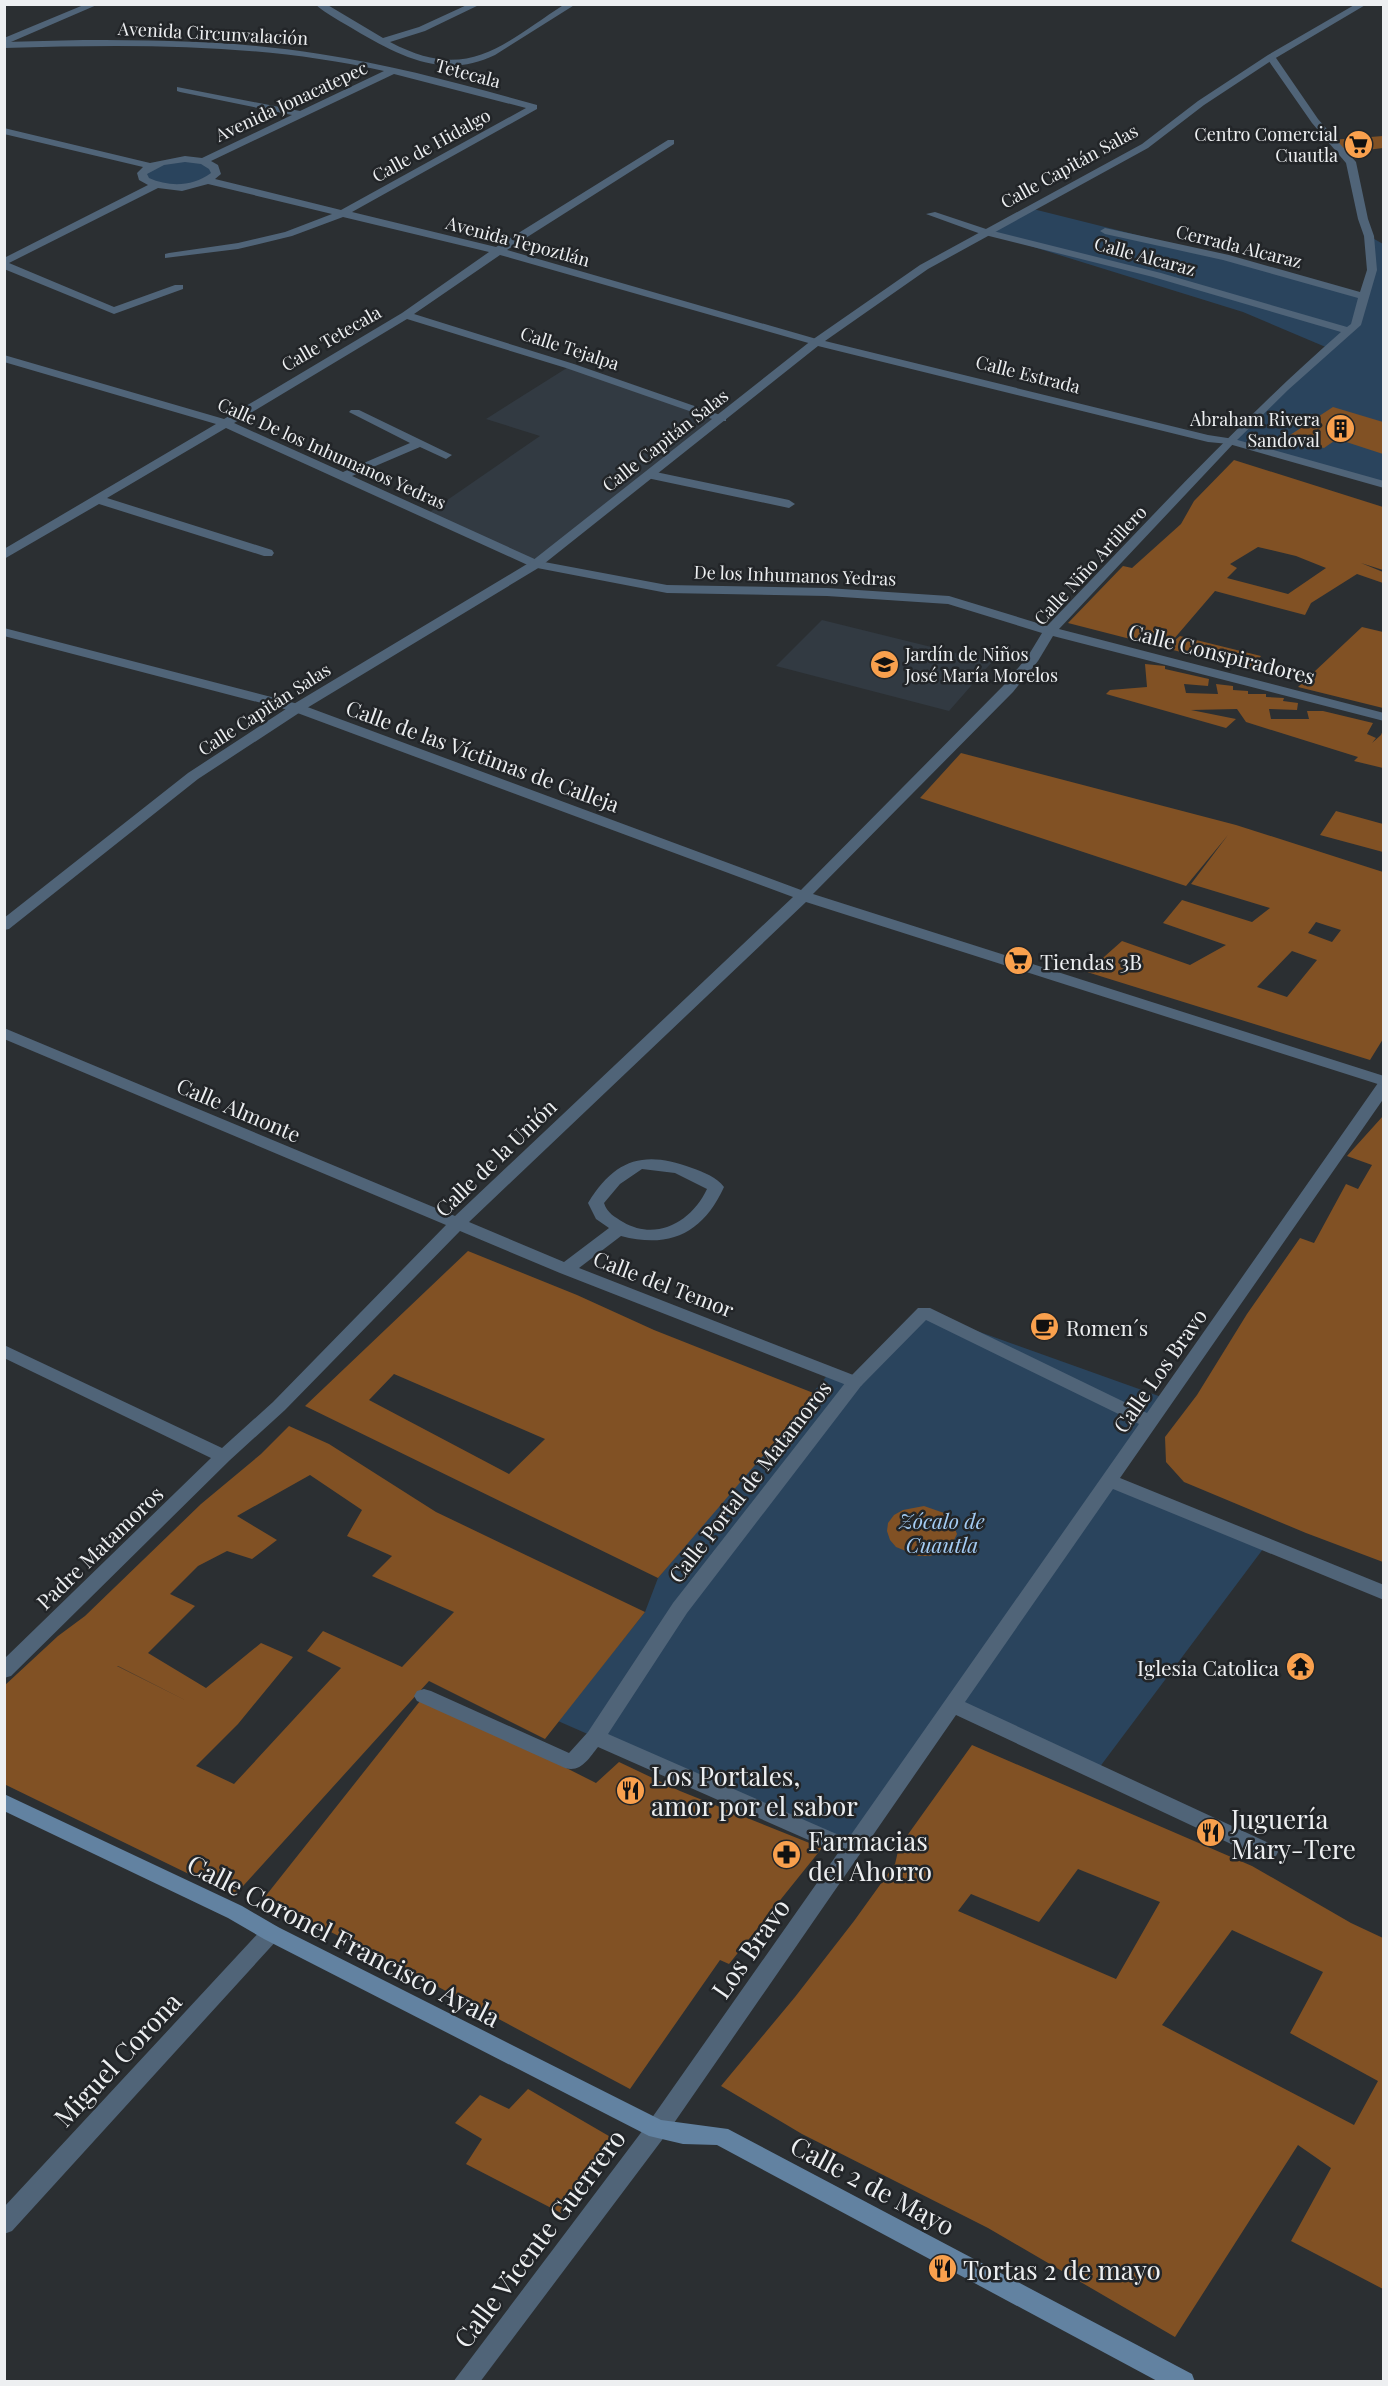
<svg xmlns="http://www.w3.org/2000/svg" width="1388" height="2386" font-family="'Playfair Display',serif">
<style>
.built{fill:#323a42}
.green{fill:#2a445d}
.building{fill:#815124;fill-rule:evenodd}
.lines{fill:none;stroke-linecap:round;stroke-linejoin:round}
.pedestrian{fill:#506478;fill-rule:evenodd}
.minor{fill:#506478;fill-rule:evenodd}
.tertiary{fill:#506478;fill-rule:evenodd}
.secondary{fill:#6282a1;fill-rule:evenodd}
.labels{text-anchor:middle;dominant-baseline:central;stroke-width:5;stroke-linejoin:round;paint-order:stroke}
.far-street-label{font-size:18px;fill:#edeff1;stroke:#222528}
.far-poi-label{font-size:18px;fill:#edeff1;stroke:#222528;text-anchor:end}
.street-label{font-size:21px;fill:#edeff1;stroke:#222528}
.poi-label{font-size:21px;fill:#edeff1;stroke:#222528;text-anchor:start}
.park-label{font-size:21px;font-style:italic;fill:#a4ccf4;stroke:#222528}
.near-poi-label{font-size:26px;fill:#edeff1;stroke:#222528;text-anchor:start}
.near-street-label{font-size:26px;fill:#edeff1;stroke:#222528}
</style>
<rect width="100%" height="100%" fill="#2b2f32"/>
<path class="built" d="M 570,366 L 722,419 L 536,564 L 427,514 L 540,436 L 486,419 Z
M 822,620 L 992,662 L 949,711 L 776,666 Z"/>
<path class="green" d="M 203,161 L 217,172 L 189,187 L 147,183 L 143,170 L 158,162 Z
M 1029,208 L 1225,257 L 1365,297 L 1372,270 L 1369,236 L 1383,244 L 1383,485 L 1230,441 L 1328,348 L 1243,312 L 985,232 Z
M 924,1312 L 1167,1399 L 1110,1481 L 1266,1545 L 1096,1772 L 953,1705 L 852,1850 L 558,1721 L 645,1612 L 658,1578 L 830,1372 L 855,1381 Z"/>
<path class="building" d="M 1383,136 L 1383,148 L 1343,153 L 1331,140 Z
M 1333,407 L 1383,422 L 1383,454 L 1337,439 L 1324,448 L 1287,437 Z
M 1234,460 L 1383,507 L 1383,570 L 1361,563 L 1383,572 L 1383,583 L 1357,574 L 1311,603 L 1305,615 L 1215,591 L 1167,647 L 1180,636 L 1261,656 L 1251,670 L 1068,623 L 1123,566 L 1132,568 L 1181,524 L 1194,501 ZM 1258,547 L 1296,556 L 1326,568 L 1288,594 L 1227,578 L 1237,568 L 1230,564 Z
M 1362,627 L 1383,632 L 1383,708 L 1298,687 Z
M 1145,664 L 1165,666 L 1165,669 L 1209,679 L 1208,686 L 1184,684 L 1186,693 L 1218,694 L 1216,684 L 1233,686 L 1233,690 L 1248,691 L 1248,694 L 1266,694 L 1266,697 L 1284,698 L 1283,701 L 1298,703 L 1297,710 L 1269,709 L 1271,719 L 1309,719 L 1307,711 L 1323,711 L 1373,723 L 1367,734 L 1376,738 L 1372,743 L 1381,735 L 1383,730 L 1383,768 L 1354,761 L 1358,757 L 1246,722 L 1237,709 L 1191,710 L 1236,719 L 1226,728 L 1106,694 L 1110,690 L 1147,687 Z
M 961,753 L 1236,825 L 1383,872 L 1383,1039 L 1370,1060 L 1087,972 L 1122,941 L 1190,965 L 1226,945 L 1163,923 L 1182,900 L 1252,922 L 1270,908 L 1191,884 L 1228,835 L 1186,886 L 920,798 ZM 1316,922 L 1341,930 L 1332,942 L 1308,933 ZM 1292,951 L 1317,960 L 1287,997 L 1257,987 Z
M 1336,811 L 1383,824 L 1383,852 L 1320,835 Z
M 1383,1116 L 1383,1562 L 1306,1533 L 1184,1482 L 1166,1462 L 1165,1437 L 1197,1395 L 1247,1314 L 1300,1238 L 1314,1243 L 1346,1184 L 1358,1189 L 1372,1165 L 1347,1156 Z
M 468,1251 L 577,1295 L 654,1330 L 816,1394 L 658,1578 L 305,1406 ZM 394,1374 L 545,1439 L 509,1474 L 369,1400 Z
M 289,1426 L 329,1444 L 436,1512 L 645,1612 L 545,1739 L 429,1681 L 234,1896 L 4,1784 L 4,1686 L 58,1636 L 85,1616 L 201,1504 L 261,1454 ZM 310,1475 L 362,1510 L 347,1536 L 392,1556 L 372,1576 L 454,1612 L 402,1667 L 323,1631 L 307,1651 L 341,1668 L 234,1784 L 196,1766 L 238,1724 L 293,1657 L 261,1643 L 206,1688 L 148,1653 L 195,1606 L 170,1594 L 198,1566 L 227,1551 L 252,1559 L 277,1540 L 237,1516 ZM 117,1666 L 118,1666 L 187,1701 Z
M 924,1506 L 944,1513 L 951,1518 L 957,1534 L 950,1548 L 930,1556 L 918,1556 L 896,1547 L 890,1540 L 887,1531 L 888,1523 L 894,1515 L 903,1510 Z
M 424,1696 L 596,1783 L 619,1762 L 680,1791 L 822,1848 L 729,1964 L 720,1960 L 630,2089 L 429,1982 L 264,1898 Z
M 972,1745 L 1252,1866 L 1351,1923 L 1383,1938 L 1383,2289 L 1291,2241 L 1331,2168 L 1298,2145 L 1175,2337 L 988,2228 L 802,2134 L 721,2086 L 795,1997 L 854,1921 L 895,1864 L 899,1847 ZM 1078,1869 L 1160,1902 L 1116,1979 L 958,1911 L 971,1894 L 1039,1922 ZM 1232,1930 L 1323,1972 L 1290,2033 L 1378,2081 L 1354,2125 L 1162,2025 Z
M 528,2089 L 614,2139 L 561,2213 L 466,2164 L 482,2139 L 455,2123 L 480,2095 L 509,2109 Z"/>
<g class="lines">
<path class="pedestrian" d="M 1384,1081 L 1384,1098 L 1120,1478 L 1384,1585 L 1384,1600 L 1113,1489 L 965,1702 L 1275,1846 L 1278,1852 L 1275,1858 L 1268,1860 L 1261,1858 L 956,1715 L 665,2136 L 657,2139 L 649,2136 L 646,2129 L 649,2122 L 838,1853 L 598,1747 C 589,1758 581,1773 565,1768 L 417,1701 L 414,1696 L 417,1691 L 424,1689 L 431,1691 L 569,1753 L 588,1732 L 673,1603 L 849,1378 L 918,1308 L 930,1308 L 1147,1413 L 1378,1083 ZM 926,1320 L 1139,1424 L 848,1839 L 608,1734 L 687,1613 L 861,1386 Z"/>
<path class="minor" d="M 315,4 L 326,4 L 383,38 L 419,27 L 469,4 L 481,4 L 425,31 L 390,42 C 468,83 500,46 565,4 L 576,4 L 495,55 C 444,80 399,56 355,30 C 342,22 326,14 315,4 Z
M 83,40 C 162,40 241,41 320,54 C 394,65 465,85 537,105 L 537,109 L 352,212 L 496,247 L 668,140 L 674,140 L 674,144 L 507,250 L 820,340 L 822,342 L 816,345 L 812,344 L 500,255 L 414,314 L 574,364 L 726,417 L 726,421 L 718,421 L 566,368 L 407,319 L 234,423 L 343,472 L 410,443 L 349,412 L 351,410 L 359,410 L 452,455 L 446,459 L 420,447 L 352,476 L 539,561 L 667,585 L 827,588 L 949,596 L 1047,626 C 1143,526 1237,423 1341,332 L 1153,277 L 981,234 L 926,214 L 935,212 L 989,230 L 1161,273 L 1347,327 L 1351,324 L 1358,298 L 1223,260 L 1105,234 L 1100,231 L 1105,228 L 1229,255 L 1360,292 L 1367,270 L 1364,236 L 1358,219 L 1346,163 L 1312,123 L 1266,57 L 1274,55 L 1318,119 L 1356,162 L 1368,219 L 1374,236 L 1377,270 L 1361,325 L 1288,390 L 1234,443 L 1059,629 L 1384,713 L 1384,721 L 1053,636 L 1038,661 L 1013,692 L 813,894 L 1384,1076 L 1384,1086 L 806,902 L 469,1222 L 564,1262 L 609,1228 L 596,1219 L 588,1203 C 615,1159 644,1150 692,1168 C 703,1172 717,1177 724,1187 C 703,1233 670,1249 621,1236 L 579,1268 L 861,1378 L 864,1382 L 861,1386 L 849,1386 L 560,1273 L 460,1231 L 285,1410 L 230,1460 L 11,1676 L 4,1678 L 4,1659 L 211,1458 L 4,1358 L 4,1345 L 222,1448 L 273,1402 L 446,1225 L 4,1039 L 4,1028 L 455,1216 L 793,897 L 292,711 L 4,636 L 4,628 L 302,705 L 801,890 L 1003,686 L 1028,656 L 1042,633 L 948,604 L 827,596 L 667,593 L 532,567 L 226,428 L 107,498 L 272,550 L 274,553 L 272,556 L 264,556 L 99,504 L 4,559 L 4,549 L 216,424 L 4,362 L 4,355 L 224,419 L 402,313 L 489,252 L 343,217 L 292,236 L 238,249 L 165,258 L 165,254 L 169,253 L 238,243 L 285,232 L 332,214 L 208,184 L 182,191 L 158,188 L 9,263 L 114,307 L 175,285 L 183,285 L 183,289 L 114,314 L 4,269 L 4,258 L 148,185 L 139,180 L 137,173 L 143,167 L 4,134 L 4,128 L 150,163 L 185,156 L 202,158 L 292,115 L 180,92 L 177,91 L 177,87 L 300,111 L 384,71 C 259,43 132,44 4,48 L 4,42 ZM 394,74 L 526,108 L 341,210 L 215,179 L 221,174 L 218,165 L 211,161 ZM 185,162 L 201,164 L 209,169 L 211,173 C 192,187 169,187 149,178 L 147,174 L 164,165 ZM 642,1169 L 675,1173 L 707,1189 C 692,1221 657,1242 623,1222 C 615,1217 607,1213 604,1203 L 620,1184 Z
M 651,471 L 789,500 L 795,504 L 789,508 L 647,478 L 647,472 Z
M 271,1924 L 278,1927 L 282,1933 L 278,1939 L 12,2231 L 4,2234 L 4,2207 L 264,1927 Z
M 657,2119 L 665,2122 L 668,2129 L 665,2136 L 480,2382 L 453,2382 L 649,2122 Z"/>
<path class="tertiary" d="M 86,4 L 99,4 L 4,45 L 4,38 Z
M 1356,4 L 1367,4 L 1274,59 L 1204,105 L 1148,148 L 928,269 L 825,341 L 1208,435 L 1234,439 L 1384,481 L 1384,488 L 1229,444 L 1208,442 L 818,346 L 540,567 L 302,711 L 198,779 L 9,929 L 4,930 L 4,918 L 188,773 L 292,705 L 532,561 L 812,340 L 920,265 L 1142,144 L 1198,101 L 1268,55 Z"/>
<path class="secondary" d="M 4,1794 L 242,1906 L 278,1927 L 661,2120 L 728,2129 L 1192,2374 L 1195,2382 L 1159,2382 L 717,2145 L 683,2144 L 649,2136 L 264,1939 L 228,1918 L 4,1811 Z"/>
</g>
<defs>
<symbol id="supermarket-disc" viewBox="-11 -11 22 22"><circle r="9.5" fill="#f9a04d" stroke="#222528"/><path d="M-6-5.5h2.5l.6 2H6L4.5 2H-2.5L-4.4-4H-6ZM-1.5 3.2a1.3 1.3 0 1 0 .1 0ZM3 3.2a1.3 1.3 0 1 0 .1 0Z" fill="#111"/></symbol>
<symbol id="building-disc" viewBox="-11 -11 22 22"><circle r="9.5" fill="#f9a04d" stroke="#222528"/><path d="M-4-6H4V6H1V3H-1V6H-4ZM-2.5-4.3h1.7v1.8h-1.7ZM.8-4.3h1.7v1.8H.8ZM-2.5-1h1.7V.8h-1.7ZM.8-1h1.7V.8H.8Z" fill="#111"/></symbol>
<symbol id="school-disc" viewBox="-11 -11 22 22"><circle r="9.5" fill="#f9a04d" stroke="#222528"/><path d="M0-5L7-2L0 1L-7-2ZM-4 1L0 2.5L4 1V4Q0 6-4 4Z" fill="#111"/></symbol>
<symbol id="cafe-disc" viewBox="-11 -11 22 22"><circle r="9.5" fill="#f9a04d" stroke="#222528"/><path d="M-5.5-4.5H6V0H3Q3 3.5 0 3.5H-2.5Q-5.5 3.5-5.5 0ZM3-3.2v2h1.7v-2ZM-6 4.5H4V6H-6Z" fill="#111"/></symbol>
<symbol id="temple-disc" viewBox="-11 -11 22 22"><circle r="9.5" fill="#f9a04d" stroke="#222528"/><path d="M0-6L5-2H3V0L6.5 2.5H4V6H1.5V3h-3V6H-4V2.5H-6.5L-3 0V-2H-5Z" fill="#111"/></symbol>
<symbol id="restaurant-disc" viewBox="-11 -11 22 22"><circle r="9.5" fill="#f9a04d" stroke="#222528"/><path d="M-5-6h1v4h1v-4h1v4h1v-4h1v5L-1.5 .5V6h-2V.5L-5-1ZM5-6V6H3V1.5H1.5Q1.5-4 5-6Z" fill="#111"/></symbol>
<symbol id="pharmacy-disc" viewBox="-11 -11 22 22"><circle r="9.5" fill="#f9a04d" stroke="#222528"/><path d="M-2-6h4v4h4v4h-4v4h-4v-4h-4v-4h4Z" fill="#111"/></symbol>
</defs>
<g fill-rule="evenodd">
<use href="#supermarket-disc" x="1342" y="128" width="33" height="33"/>
<use href="#building-disc" x="1324" y="412" width="33" height="33"/>
<use href="#school-disc" x="868" y="648" width="33" height="33"/>
<use href="#supermarket-disc" x="1002" y="944" width="33" height="33"/>
<use href="#cafe-disc" x="1028" y="1310" width="33" height="33"/>
<use href="#temple-disc" x="1284" y="1650" width="33" height="33"/>
<use href="#restaurant-disc" x="614" y="1774" width="33" height="33"/>
<use href="#restaurant-disc" x="1194" y="1816" width="33" height="33"/>
<use href="#pharmacy-disc" x="770" y="1838" width="33" height="33"/>
<use href="#restaurant-disc" x="926" y="2252" width="33" height="33"/>
</g>
<g class="labels">
<g class="far-street-label">
<text transform="translate(213 33) rotate(3)">Avenida Circunvalación</text>
<text transform="translate(468 73) rotate(15)">Tetecala</text>
<text transform="translate(291 101) rotate(-25)">Avenida Jonacatepec</text>
<text transform="translate(431 145) rotate(-29)">Calle de Hidalgo</text>
<text transform="translate(1069 166) rotate(-29)">Calle Capitán Salas</text>
<text transform="translate(518 241) rotate(15)">Avenida Tepoztlán</text>
<text transform="translate(1239 246) rotate(14)">Cerrada Alcaraz</text>
<text transform="translate(1145 256) rotate(15)">Calle Alcaraz</text>
<text transform="translate(331 338) rotate(-30)">Calle Tetecala</text>
<text transform="translate(570 348) rotate(18)">Calle Tejalpa</text>
<text transform="translate(1028 374) rotate(14)">Calle Estrada</text>
<text transform="translate(665 440) rotate(-38)">Calle Capitán Salas</text>
<text transform="translate(332 453) rotate(24)">Calle De los Inhumanos Yedras</text>
<text transform="translate(1090 565) rotate(-47)">Calle Niño Artillero</text>
<text transform="translate(795 575) rotate(2)">De los Inhumanos Yedras</text>
<text transform="translate(264 709) rotate(-33)">Calle Capitán Salas</text>
</g>
<g class="far-poi-label">
<text x="1338" y="134">Centro Comercial<tspan x="1338" dy="21">Cuautla</tspan></text>
<text x="1320" y="419">Abraham Rivera<tspan x="1320" dy="21">Sandoval</tspan></text>
<text x="905" y="654" text-anchor="start">Jardín de Niños<tspan x="905" dy="21">José María Morelos</tspan></text>
</g>
<g class="street-label">
<text transform="translate(1222 653) rotate(14)">Calle Conspiradores</text>
<text transform="translate(483 755) rotate(20)">Calle de las Víctimas de Calleja</text>
<text transform="translate(239 1109) rotate(23)">Calle Almonte</text>
<text transform="translate(495 1157) rotate(-44)">Calle de la Unión</text>
<text transform="translate(664 1283) rotate(21)">Calle del Temor</text>
<text transform="translate(1159 1370) rotate(-55)">Calle Los Bravo</text>
<text transform="translate(749 1481) rotate(-52)">Calle Portal de Matamoros</text>
<text transform="translate(99 1547) rotate(-44)">Padre Matamoros</text>
</g>
<g class="poi-label">
<text x="1040" y="961">Tiendas 3B</text>
<text x="1066" y="1327">Romen´s</text>
<text x="1279" y="1667" text-anchor="end">Iglesia Catolica</text>
</g>
<g class="park-label">
<text x="942" y="1520">Zócalo de<tspan x="942" dy="24">Cuautla</tspan></text>
</g>
<g class="near-poi-label">
<text x="651" y="1775">Los Portales,<tspan x="651" dy="30">amor por el sabor</tspan></text>
<text x="1231" y="1818">Juguería<tspan x="1231" dy="30">Mary-Tere</tspan></text>
<text x="808" y="1840">Farmacias<tspan x="808" dy="30">del Ahorro</tspan></text>
<text x="963" y="2269">Tortas 2 de mayo</text>
</g>
<g class="near-street-label">
<text transform="translate(344 1940) rotate(27)">Calle Coronel Francisco Ayala</text>
<text transform="translate(750 1948) rotate(-55)">Los Bravo</text>
<text transform="translate(117 2059) rotate(-47)">Miguel Corona</text>
<text transform="translate(873 2185) rotate(28)">Calle 2 de Mayo</text>
<text transform="translate(539 2238) rotate(-53)">Calle Vicente Guerrero</text>
</g>
</g>
<rect width="1388" height="2386" fill="none" stroke="#edeff1" stroke-width="12"/>
</svg>
